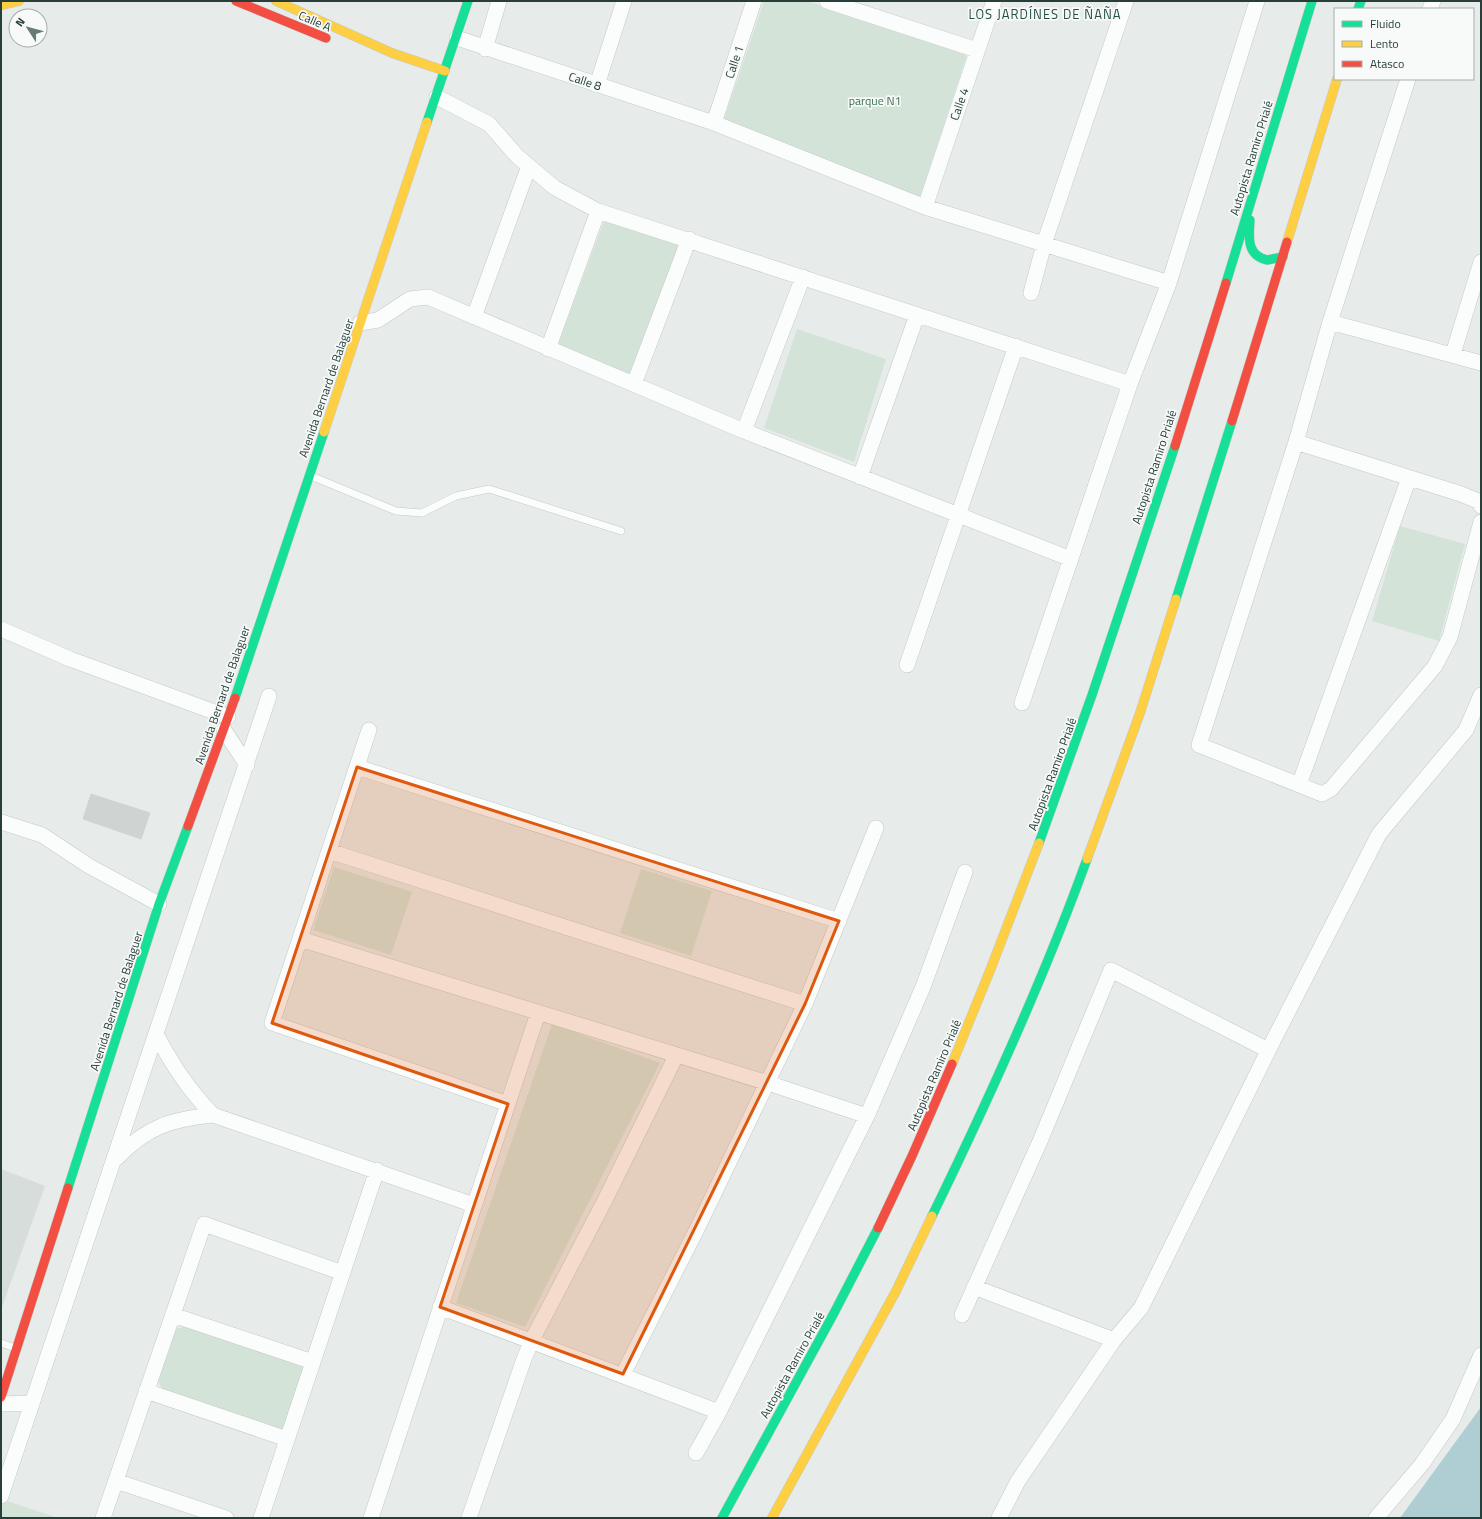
<svg xmlns="http://www.w3.org/2000/svg" width="1482" height="1519" font-family="'Titillium Web',sans-serif">
<style>
.built{fill:#d6ddda}
.green{fill:#d3e3d8}
.water{fill:#aeced4}
.building{fill:#cfd3d2;stroke:#d0d5d3}
.lines{fill:none;stroke-linecap:round;stroke-linejoin:round}
.lane-casing{stroke:#c4c9c7;stroke-width:8}
.street-casing{stroke:#c4c9c7;stroke-width:16}
.fast-casing{stroke:#c4c9c7;stroke-width:10}
.slow-casing{stroke:#c4c9c7;stroke-width:10}
.jam-casing{stroke:#c4c9c7;stroke-width:10}
.lane{stroke:#fbfcfc;stroke-width:7}
.street{stroke:#fbfcfc;stroke-width:15}
.fast{stroke:#16e098;stroke-width:9}
.slow{stroke:#ffcf43;stroke-width:9}
.jam{stroke:#f24e42;stroke-width:9}
.marked{fill:#de580e;fill-opacity:0.2;stroke:#de580e;stroke-width:3;stroke-linejoin:round}
.labels{text-anchor:middle;dominant-baseline:central;stroke-width:3.5;stroke-linejoin:round;paint-order:stroke}
.street-label{font-size:12px;fill:#273e39;stroke:#f7faf9}
.park-label{font-size:12px;fill:#36704f;stroke:#f7faf9}
.neighbourhood-label{font-size:13px;letter-spacing:1px;fill:#254e46;stroke:#f7faf9}
</style>
<rect width="100%" height="100%" fill="#e7ecea"/>
<path class="built" d="M 1,1169 L 45,1186 L 1,1310 Z"/>
<path class="green" d="M 764,1 L 807,1 L 967,54 L 920,197 L 724,120 Z
M 604,221 L 681,246 L 630,376 L 558,345 Z
M 797,329 L 886,359 L 854,462 L 764,428 Z
M 1400,526 L 1465,544 L 1439,641 L 1372,621 Z
M 334,867 L 412,892 L 391,955 L 313,930 Z
M 641,869 L 712,891 L 691,956 L 620,933 Z
M 552,1024 L 660,1063 L 525,1327 L 456,1303 Z
M 185,1326 L 305,1368 L 285,1431 L 163,1391 L 158,1381 L 176,1329 Z
M 1,1499 L 58,1518 L 1,1518 Z"/>
<path class="water" d="M 1481,1407 L 1481,1518 L 1400,1518 Z"/>
<path class="building" d="M 91,794 L 150,813 L 141,839 L 83,819 Z"/>
<g class="lines">
<defs>
<path id="lane" d="M 311,476 L 396,511 L 422,513 L 456,496 L 489,489 L 621,531
M 1,1343 L 15,1348"/>
<path id="street" d="M 827,1 L 977,50
M 1430,9 L 1433,1
M 457,38 L 714,123 L 925,207 L 1169,283
M 485,49 L 499,1
M 1408,79 L 1330,322 L 1296,442 L 1199,745 L 1322,794 L 1331,789 L 1435,666 L 1450,637 L 1481,522
M 597,85 L 624,1
M 437,97 L 489,124 L 517,156 L 555,188 L 598,211 L 1130,384
M 714,123 L 754,1
M 925,207 L 994,1
M 1031,293 L 1044,244 L 1126,1
M 474,317 L 529,166
M 1330,322 L 1481,363
M 360,323 L 378,320 L 410,299 L 428,297 L 744,431 L 1071,559
M 548,349 L 598,211
M 1453,354 L 1481,262
M 634,384 L 689,239
M 744,431 L 803,277
M 1296,442 L 1461,494 L 1478,501 L 1481,506
M 860,477 L 917,315
M 1,629 L 70,659 L 228,717
M 907,665 L 1016,346
M 1022,703 L 1130,384 L 1169,283 L 1257,1
M 224,730 L 247,765
M 369,730 L 272,1023 L 508,1104
M 357,767 L 839,921
M 1299,785 L 1409,478
M 1,822 L 42,835 L 89,866 L 159,904
M 329,851 L 805,1004
M 300,939 L 768,1083 L 867,1116
M 156,1034 C 173,1066 188,1089 213,1115
M 117,1158 C 146,1127 172,1119 213,1115 L 474,1205
M 974,1287 L 1114,1340
M 440,1307 L 719,1412
M 173,1315 L 313,1362
M 962,1315 L 1041,1139 L 1111,970 L 1268,1050
M 623,1374 L 697,1229 L 805,1004 L 876,828
M 146,1391 L 287,1439
M 1,1404 L 32,1403
M 696,1453 L 719,1412 L 867,1116 L 923,987 L 965,872
M 116,1481 L 226,1518
M 1,1496 L 269,696
M 103,1518 L 204,1224 L 343,1273
M 261,1518 L 377,1170
M 371,1518 L 538,1013
M 469,1518 L 524,1359 L 532,1340 L 605,1200 L 676,1056
M 999,1518 L 1018,1481 L 1114,1340 L 1141,1308 L 1273,1041 L 1379,834 L 1466,730 L 1481,695
M 1376,1518 L 1422,1464 L 1453,1419 L 1481,1355"/>
<path id="fast" d="M 1358,9 L 1361,1
M 427,122 L 468,1
M 1250,220 C 1249,237 1246,255 1267,260 L 1283,257
M 1226,283 L 1312,1
M 1176,599 L 1232,421
M 235,698 L 324,432
M 1039,843 L 1092,695 L 1175,446
M 68,1188 L 159,904 L 188,826
M 932,1216 C 989,1099 1043,981 1087,859
M 722,1518 L 834,1313 L 878,1228"/>
<path id="slow" d="M 276,1 L 392,53 L 445,71
M 1,5 L 19,1
M 1287,242 L 1337,79
M 324,432 L 427,122
M 1087,859 L 1140,713 L 1176,599
M 952,1064 L 991,968 L 1039,843
M 772,1518 L 896,1291 L 932,1216"/>
<path id="jam" d="M 236,1 L 326,38
M 1232,421 L 1287,242
M 1175,446 L 1226,283
M 188,826 L 235,698
M 878,1228 L 912,1156 L 952,1064
M 1,1397 L 68,1188"/>
</defs>
<use href="#lane" class="lane-casing"/>
<use href="#street" class="street-casing"/>
<use href="#fast" class="fast-casing"/>
<use href="#slow" class="slow-casing"/>
<use href="#jam" class="jam-casing"/>
<use href="#lane" class="lane"/>
<use href="#street" class="street"/>
<use href="#fast" class="fast"/>
<use href="#slow" class="slow"/>
<use href="#jam" class="jam"/>
</g>
<path class="marked" d="M 357,767 L 839,921 L 805,1004 L 623,1374 L 440,1307 L 508,1104 L 272,1023 Z"/>
<g class="labels">
<g class="street-label">
<text transform="translate(315 21) rotate(23)">Calle A</text>
<text transform="translate(734 62) rotate(-72)">Calle 1</text>
<text transform="translate(585 81) rotate(18)">Calle 8</text>
<text transform="translate(959 104) rotate(-71)">Calle 4</text>
<text transform="translate(1251 158) rotate(-73)">Autopista Ramiro Prialé</text>
<text transform="translate(326 388) rotate(-71)">Avenida Bernard de Balaguer</text>
<text transform="translate(1154 467) rotate(-72)">Autopista Ramiro Prialé</text>
<text transform="translate(222 695) rotate(-71)">Avenida Bernard de Balaguer</text>
<text transform="translate(1052 774) rotate(-70)">Autopista Ramiro Prialé</text>
<text transform="translate(116 1001) rotate(-72)">Avenida Bernard de Balaguer</text>
<text transform="translate(934 1075) rotate(-67)">Autopista Ramiro Prialé</text>
<text transform="translate(792 1365) rotate(-61)">Autopista Ramiro Prialé</text>
</g>
<g class="park-label">
<text x="875" y="100">parque N1</text>
</g>
<g class="neighbourhood-label">
<text x="1045" y="14">LOS JARDÍNES DE ÑAÑA</text>
</g>
</g>
<rect width="1482" height="1519" fill="none" stroke="#273e39" stroke-width="4"/>
<rect x="1334" y="8" width="140" height="72" fill="#f7faf9" stroke="#a4afac"/>
<rect x="1342" y="21" width="20" height="6" fill="#16e098" stroke="#a4afac"/>
<text x="1370" y="28" font-size="12" fill="#273e39">Fluido</text>
<rect x="1342" y="41" width="20" height="6" fill="#ffcf43" stroke="#a4afac"/>
<text x="1370" y="48" font-size="12" fill="#273e39">Lento</text>
<rect x="1342" y="61" width="20" height="6" fill="#f24e42" stroke="#a4afac"/>
<text x="1370" y="68" font-size="12" fill="#273e39">Atasco</text>
<g transform="translate(28 28) rotate(306)"><circle r="19" fill="#f7faf9" stroke="#a4afac"/>
<path d="M0-3L7 15L0 10L-7 15Z" fill="#6a7b77"/>
<text y="-6" font-size="11" font-weight="bold" text-anchor="middle" fill="#273e39">N</text>
</g>
</svg>
